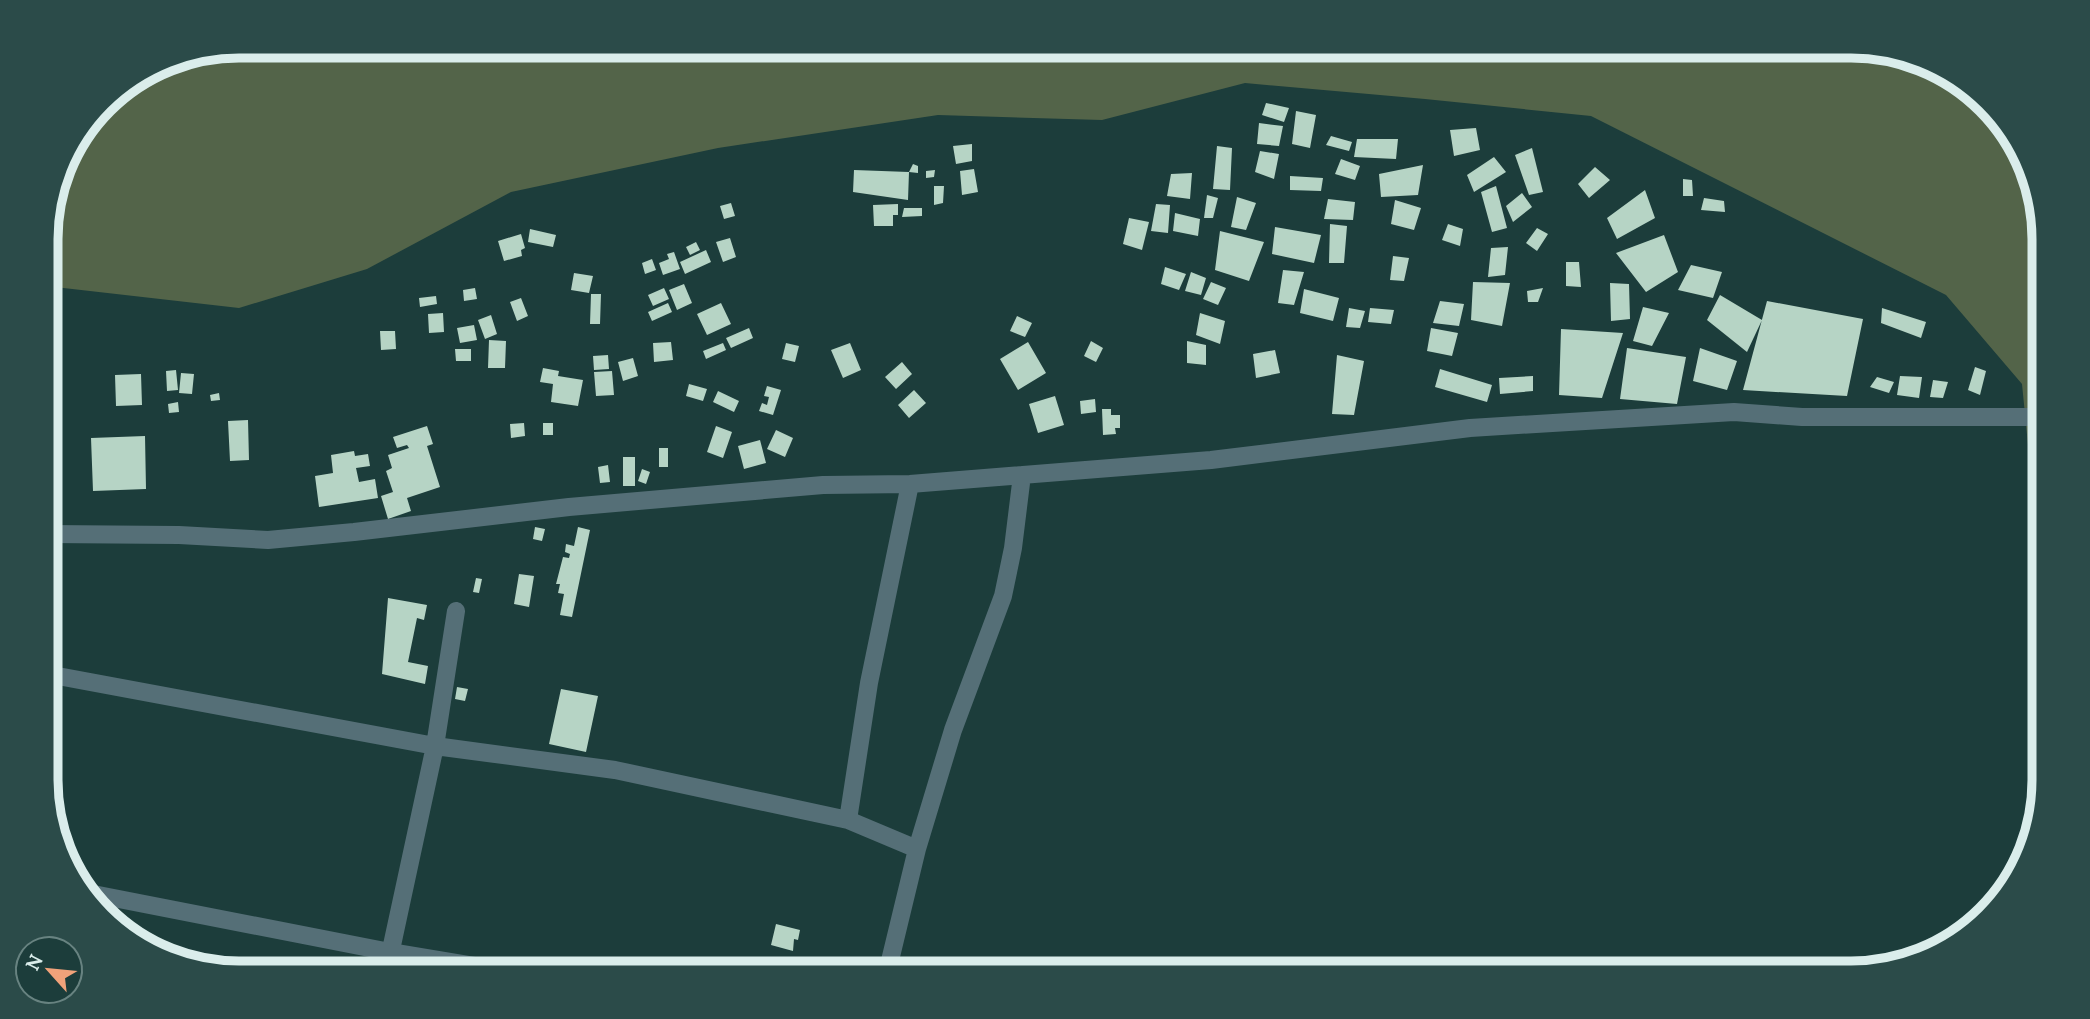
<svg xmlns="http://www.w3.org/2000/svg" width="2090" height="1019" font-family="Lora,serif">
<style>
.green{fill:#536449}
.building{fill:#b6d4c5}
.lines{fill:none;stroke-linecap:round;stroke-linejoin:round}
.street{stroke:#556f77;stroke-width:18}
.rim{fill:none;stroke:#daedeb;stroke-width:9}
</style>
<rect width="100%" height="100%" fill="#1c3d3b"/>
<path class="green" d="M 238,46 L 1852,46 L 1937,65 L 2005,121 L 2043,214 L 2044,465 L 2030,465 L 2022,384 L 1946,295 L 1591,116 L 1425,99 L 1245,83 L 1102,120 L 938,115 L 718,148 L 511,192 L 367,269 L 239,308 L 46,286 L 46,225 L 66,153 L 111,94 L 165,60 Z"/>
<path class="building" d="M 1266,103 L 1289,108 L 1284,122 L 1262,115 Z
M 1296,111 L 1316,115 L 1310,148 L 1292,144 Z
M 1259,123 L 1283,126 L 1279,146 L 1257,144 Z
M 1476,128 L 1480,150 L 1454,156 L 1450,130 Z
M 1331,136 L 1352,142 L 1349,151 L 1326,145 Z
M 1357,139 L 1398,139 L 1396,159 L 1354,157 Z
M 972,144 L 972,161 L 956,164 L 953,146 Z
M 1217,146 L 1232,148 L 1230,190 L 1213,189 Z
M 1532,148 L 1543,192 L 1529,195 L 1515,155 Z
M 1260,151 L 1279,154 L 1274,179 L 1255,172 Z
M 1494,157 L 1506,172 L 1474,192 L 1467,175 Z
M 1341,159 L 1360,166 L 1355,180 L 1335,174 Z
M 913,164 L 918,166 L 918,173 L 909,172 L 908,200 L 853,192 L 854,170 L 909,172 Z
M 1423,165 L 1418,195 L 1381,197 L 1379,174 Z
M 1595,167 L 1610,180 L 1589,198 L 1578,184 Z
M 974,169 L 978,192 L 962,195 L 960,171 Z
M 935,170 L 934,177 L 926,178 L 926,171 Z
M 1192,173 L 1190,199 L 1167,196 L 1171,174 Z
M 1290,176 L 1323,178 L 1321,191 L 1290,190 Z
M 1683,179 L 1692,180 L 1693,196 L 1683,196 Z
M 934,186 L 944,186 L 943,203 L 934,205 Z
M 1496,186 L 1507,228 L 1492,232 L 1481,192 Z
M 1645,190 L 1655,218 L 1617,239 L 1607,218 Z
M 1522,193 L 1532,207 L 1513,222 L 1506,206 Z
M 1207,195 L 1218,198 L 1213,218 L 1204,218 Z
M 1237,197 L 1256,203 L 1246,230 L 1231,227 Z
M 1704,198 L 1724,201 L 1725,212 L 1701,210 Z
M 1328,199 L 1355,202 L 1353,220 L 1324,219 Z
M 1395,200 L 1421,208 L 1414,230 L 1391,224 Z
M 731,203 L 735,216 L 724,219 L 720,206 Z
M 898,204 L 898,215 L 893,215 L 893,226 L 874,226 L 873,205 Z
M 1156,204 L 1170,205 L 1168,233 L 1151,231 Z
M 904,208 L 922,208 L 922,216 L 902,217 Z
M 1175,213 L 1200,219 L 1198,236 L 1173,231 Z
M 1129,218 L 1149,222 L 1142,250 L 1123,244 Z
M 1330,224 L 1347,226 L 1344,263 L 1329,263 Z
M 1448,224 L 1463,229 L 1460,246 L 1442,240 Z
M 1275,227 L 1321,235 L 1314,263 L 1272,254 Z
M 1537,228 L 1548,234 L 1537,251 L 1526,243 Z
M 530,229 L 556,235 L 553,247 L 528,242 Z
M 1220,231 L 1264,242 L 1249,281 L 1215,270 Z
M 521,234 L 525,248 L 521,250 L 522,256 L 504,261 L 498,241 Z
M 1664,235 L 1678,272 L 1646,292 L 1616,253 Z
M 730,238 L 736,257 L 723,262 L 716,242 Z
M 696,242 L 700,250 L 690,255 L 686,247 Z
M 1508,247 L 1505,275 L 1488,277 L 1491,248 Z
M 706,250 L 711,262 L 685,274 L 680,262 Z
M 674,252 L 680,269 L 663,275 L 659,263 L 669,259 L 667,254 Z
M 1393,256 L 1409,258 L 1404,281 L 1390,280 Z
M 652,259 L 656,270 L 645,274 L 642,263 Z
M 1566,262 L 1579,262 L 1581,287 L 1566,286 Z
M 1691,265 L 1722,272 L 1713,298 L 1678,290 Z
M 1165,267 L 1186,274 L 1179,290 L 1161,284 Z
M 1283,270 L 1304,272 L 1294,305 L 1278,303 Z
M 1191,272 L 1206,278 L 1201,295 L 1185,291 Z
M 574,273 L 593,276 L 589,293 L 571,290 Z
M 1211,282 L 1226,288 L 1218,305 L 1203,299 Z
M 1473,282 L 1510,283 L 1502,326 L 1471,320 Z
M 1610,283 L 1629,284 L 1630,319 L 1611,321 Z
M 684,284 L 692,303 L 677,310 L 669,290 Z
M 475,288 L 477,299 L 464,301 L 463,290 Z
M 664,288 L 669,299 L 653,306 L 648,295 Z
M 1543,288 L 1538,302 L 1528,302 L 1527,291 Z
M 1304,289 L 1339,298 L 1333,321 L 1300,313 Z
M 591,294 L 601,294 L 600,324 L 590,324 Z
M 1720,295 L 1762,320 L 1747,352 L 1707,320 Z
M 436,296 L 437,304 L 420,307 L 419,298 Z
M 521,298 L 528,316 L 517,321 L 510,302 Z
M 1440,301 L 1464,304 L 1459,326 L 1433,323 Z
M 1767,301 L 1863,319 L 1847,396 L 1743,390 Z
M 668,303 L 672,312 L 652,321 L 648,312 Z
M 721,303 L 731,324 L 707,335 L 697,314 Z
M 1643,307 L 1669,313 L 1652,346 L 1633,341 Z
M 1349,308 L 1365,311 L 1360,328 L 1346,327 Z
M 1370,308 L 1394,310 L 1391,324 L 1368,322 Z
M 1882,308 L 1926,322 L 1921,338 L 1881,323 Z
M 443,313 L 444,332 L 429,333 L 428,314 Z
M 1200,313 L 1225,321 L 1220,344 L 1196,335 Z
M 491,315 L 497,334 L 485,339 L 478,320 Z
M 1017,316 L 1032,323 L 1025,337 L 1010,331 Z
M 474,325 L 477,340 L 460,343 L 457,328 Z
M 749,328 L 753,338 L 731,348 L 726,338 Z
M 1431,328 L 1458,333 L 1452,356 L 1427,351 Z
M 1561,329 L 1623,333 L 1602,398 L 1559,395 Z
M 380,331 L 395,331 L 396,349 L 381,350 Z
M 489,340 L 506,341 L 505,368 L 488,368 Z
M 1091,341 L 1103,348 L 1096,362 L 1084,356 Z
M 1187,341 L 1206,345 L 1206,365 L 1187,363 Z
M 671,342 L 673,360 L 654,362 L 653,343 Z
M 1028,342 L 1046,373 L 1018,390 L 1000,359 Z
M 723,343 L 726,350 L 706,359 L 703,351 Z
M 786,343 L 799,346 L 795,362 L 782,359 Z
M 850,343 L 861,370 L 843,378 L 831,350 Z
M 1627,348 L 1686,357 L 1677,404 L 1620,399 Z
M 1700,348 L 1737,361 L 1727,390 L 1693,381 Z
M 455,349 L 471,349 L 471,361 L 456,361 Z
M 1275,350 L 1280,373 L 1256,378 L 1253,354 Z
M 608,355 L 609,369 L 594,370 L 593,356 Z
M 1337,355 L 1364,361 L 1354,415 L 1332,414 Z
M 633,358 L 638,376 L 623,381 L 618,362 Z
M 902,362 L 912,374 L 896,389 L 885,377 Z
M 1975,367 L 1986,371 L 1980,395 L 1968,390 Z
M 543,368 L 559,371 L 558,376 L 583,380 L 578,406 L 551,402 L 553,384 L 540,382 Z
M 1440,369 L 1492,385 L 1487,402 L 1435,387 Z
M 176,370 L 178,390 L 167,391 L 166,371 Z
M 612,371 L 614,395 L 596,396 L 594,372 Z
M 181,373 L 194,374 L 192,394 L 179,393 Z
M 141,374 L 142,405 L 116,406 L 115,375 Z
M 1533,376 L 1533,391 L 1500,394 L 1499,378 Z
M 1900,376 L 1922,377 L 1919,398 L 1897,395 Z
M 1877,377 L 1894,382 L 1889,393 L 1870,387 Z
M 1933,380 L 1948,382 L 1943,398 L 1930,397 Z
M 689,384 L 707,389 L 703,401 L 686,396 Z
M 767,386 L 781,390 L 773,415 L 759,411 L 762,403 L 767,405 L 769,397 L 764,396 Z
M 914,390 L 926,403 L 909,418 L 898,405 Z
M 718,391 L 739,401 L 734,412 L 713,402 Z
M 219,393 L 220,400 L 211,401 L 210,395 Z
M 1055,396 L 1064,425 L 1038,433 L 1029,404 Z
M 1095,399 L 1096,412 L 1081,414 L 1080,401 Z
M 178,402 L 179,412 L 169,413 L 168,404 Z
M 1102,409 L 1111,409 L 1111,415 L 1120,415 L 1120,428 L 1115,428 L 1116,434 L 1103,435 Z
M 248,420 L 249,460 L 230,461 L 228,421 Z
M 524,423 L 525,436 L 511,438 L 510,424 Z
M 543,423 L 553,423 L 553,435 L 543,435 Z
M 427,426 L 433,444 L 427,446 L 440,487 L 407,498 L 411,511 L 388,519 L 381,496 L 393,492 L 386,471 L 392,468 L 388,455 L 409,448 L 407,445 L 397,448 L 393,437 Z
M 716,426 L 732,432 L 723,458 L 707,452 Z
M 776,430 L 793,438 L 785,457 L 767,449 Z
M 145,436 L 146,489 L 93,491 L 91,438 Z
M 760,440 L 766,463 L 744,469 L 738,446 Z
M 659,448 L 668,448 L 668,467 L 659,467 Z
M 354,451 L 355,456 L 368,454 L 370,466 L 356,468 L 359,482 L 375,479 L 378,498 L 319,507 L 315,476 L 333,473 L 331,455 Z
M 623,457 L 635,457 L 635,486 L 623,486 Z
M 608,465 L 610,482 L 600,483 L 598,467 Z
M 642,469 L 650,472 L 646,484 L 638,481 Z
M 535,527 L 545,529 L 542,541 L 533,539 Z
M 578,527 L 590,530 L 572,617 L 560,615 L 564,594 L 558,593 L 560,584 L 556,584 L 563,557 L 569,558 L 570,554 L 565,552 L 566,544 L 574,546 Z
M 519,574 L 534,576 L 529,607 L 514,604 Z
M 476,578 L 482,579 L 479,593 L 473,592 Z
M 388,598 L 427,605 L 424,620 L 417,618 L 408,662 L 428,666 L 425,684 L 382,674 Z
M 457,687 L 468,689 L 465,701 L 455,699 Z
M 561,689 L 598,696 L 586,752 L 549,744 Z
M 776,924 L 800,930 L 798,940 L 794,939 L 793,951 L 771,945 Z
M 225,960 L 237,960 L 236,973 L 224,970 Z"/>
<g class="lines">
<path class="street" d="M 47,534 L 179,535 L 268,540 L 354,532 L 569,507 L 823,485 L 910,484 L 1211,460 L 1470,428 L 1734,412 L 1802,417 L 2043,417
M 47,674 L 435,746 L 615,770 L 848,820 L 917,849
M 848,820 L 869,683 L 910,484
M 83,892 L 390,952 L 517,973
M 386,973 L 435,746 L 456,611
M 887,973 L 917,849 L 953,730 L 1003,596 L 1013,548 L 1022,475"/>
</g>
<path d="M0 0H2090V1019H0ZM239 58H1851A181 181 0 0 1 2032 239V780A181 181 0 0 1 1851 961H239A181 181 0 0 1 58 780V239A181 181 0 0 1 239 58Z" fill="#2b4b49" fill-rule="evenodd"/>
<path class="rim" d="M239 58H1851A181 181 0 0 1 2032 239V780A181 181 0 0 1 1851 961H239A181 181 0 0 1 58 780V239A181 181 0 0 1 239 58Z"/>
<g transform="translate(49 970) rotate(297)"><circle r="33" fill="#1c3d3b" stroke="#688381" stroke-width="2"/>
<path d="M0-5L12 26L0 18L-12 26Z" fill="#f0a27a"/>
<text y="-10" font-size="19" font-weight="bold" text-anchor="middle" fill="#daedeb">N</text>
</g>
</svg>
